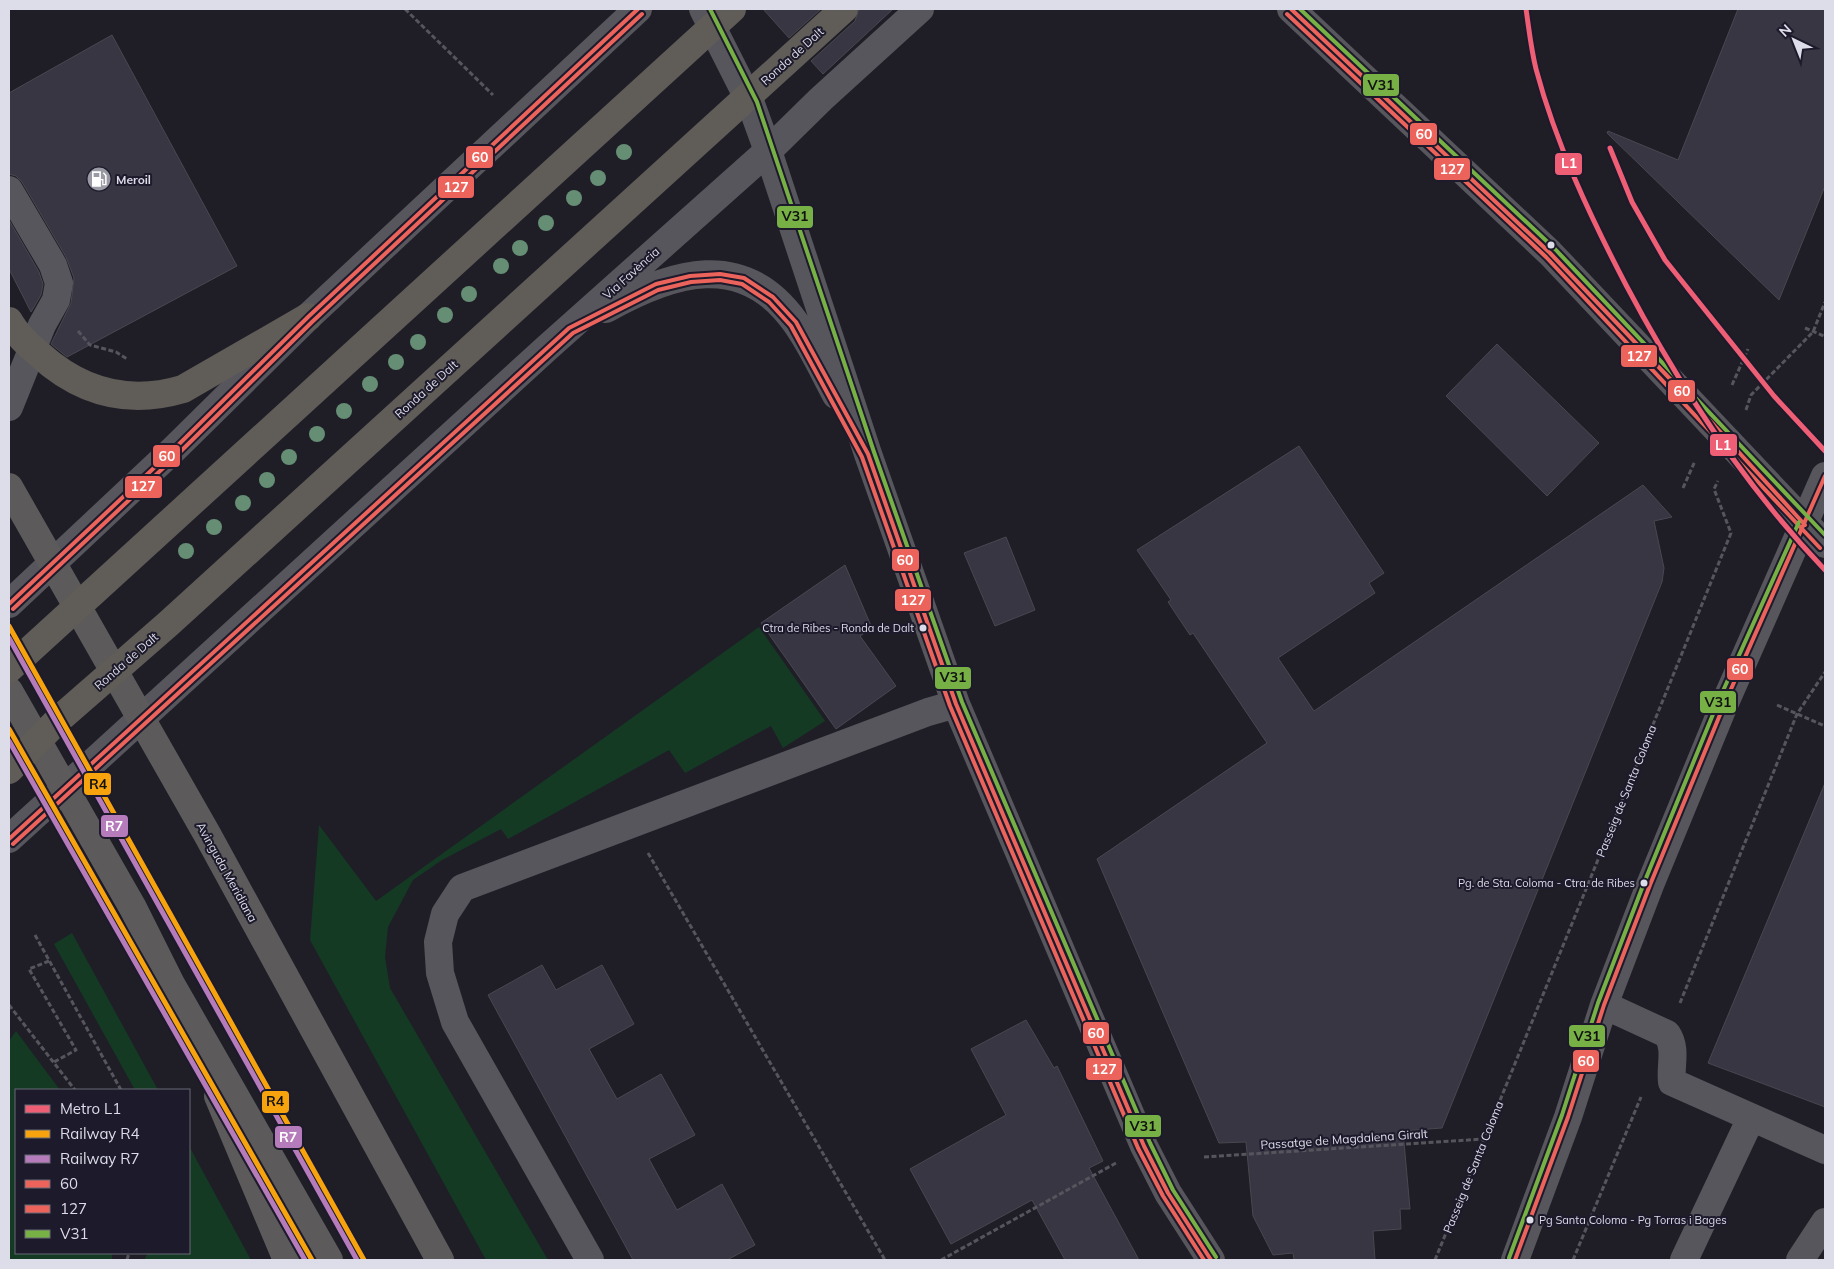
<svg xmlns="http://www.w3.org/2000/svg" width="1834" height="1269" font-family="Mulish,sans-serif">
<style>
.green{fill:#143a24}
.building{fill:#383643;stroke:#494850}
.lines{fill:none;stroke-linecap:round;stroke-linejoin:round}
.path{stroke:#56555d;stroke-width:3;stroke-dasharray:5 2.5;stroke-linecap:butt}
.minor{stroke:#57565d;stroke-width:28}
.major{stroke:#5c5a5b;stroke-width:28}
.highway{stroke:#605c57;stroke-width:28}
.bus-1-casing{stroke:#1c1a2b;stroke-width:8}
.bus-2-casing{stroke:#1c1a2b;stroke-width:8}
.bus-3-casing{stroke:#1c1a2b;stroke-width:8}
.bus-1{stroke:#ec635c;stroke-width:4}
.bus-2{stroke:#ec635c;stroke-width:4}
.bus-3{stroke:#77b045;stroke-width:4}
.rail-1-casing{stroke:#1c1a2b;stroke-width:9}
.rail-2-casing{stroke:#1c1a2b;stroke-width:9}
.rail-1{stroke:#f6a30d;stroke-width:5}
.rail-2{stroke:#b57bba;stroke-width:5}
.metro-1-casing{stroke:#1c1a2b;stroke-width:9}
.metro-1{stroke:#ee5e75;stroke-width:5}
.tree{fill:#658e75}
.bus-dot{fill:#dddce9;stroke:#1c1a2b;stroke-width:2}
.labels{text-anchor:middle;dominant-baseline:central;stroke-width:4;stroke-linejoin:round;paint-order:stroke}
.bus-label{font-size:11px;fill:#dddce9;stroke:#1c1a2b;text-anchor:end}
.street-label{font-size:12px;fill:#dddce9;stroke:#1c1a2b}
.poi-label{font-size:12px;font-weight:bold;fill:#dddce9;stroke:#1c1a2b;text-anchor:start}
.line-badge{stroke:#1c1a2b;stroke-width:2}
.badge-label{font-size:14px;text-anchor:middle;font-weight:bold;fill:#fff}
.pale-badge-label{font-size:14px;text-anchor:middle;font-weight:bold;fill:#111}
</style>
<rect width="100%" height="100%" fill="#1f1e27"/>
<path class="green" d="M 759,627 L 825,721 L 783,748 L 771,726 L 685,773 L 669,750 L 508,839 L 501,829 L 442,860 L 413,880 L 388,927 L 385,957 L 390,988 L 548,1260 L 486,1260 L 310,940 L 319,825 L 376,901 Z
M 72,933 L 158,1090 L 135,1090 L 54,944 Z
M 16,1031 L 60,1090 L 16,1090 L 16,1253 L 112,1253 L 112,1260 L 9,1260 L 9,1041 Z
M 189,1146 L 251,1260 L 144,1260 L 148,1253 L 189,1253 Z"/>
<path class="building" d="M 763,9 L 821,9 L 789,38 Z
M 859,9 L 893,9 L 823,74 L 811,61 L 855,21 Z
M 1738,9 L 1825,9 L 1825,186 L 1779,300 L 1607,133 L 1608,131 L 1678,160 Z
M 112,35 L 237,266 L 67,357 L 51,344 L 71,303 L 74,278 L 66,257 L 22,182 L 16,176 L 9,174 L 9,93 Z
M 9,220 L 39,272 L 43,284 L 41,295 L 31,312 L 9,269 Z
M 1497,344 L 1599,443 L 1547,496 L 1446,396 Z
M 1299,446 L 1384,573 L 1369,583 L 1375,593 L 1278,658 L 1314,711 L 1643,485 L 1672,517 L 1654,521 L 1664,568 L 1662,582 L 1442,1128 L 1403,1131 L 1410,1209 L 1400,1209 L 1401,1229 L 1373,1231 L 1375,1260 L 1294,1260 L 1293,1253 L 1273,1255 L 1253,1216 L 1246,1142 L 1219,1143 L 1097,859 L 1267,743 L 1193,633 L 1190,635 L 1168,602 L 1171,600 L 1137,550 Z
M 1006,537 L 1035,610 L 995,626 L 964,553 Z
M 845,565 L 872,628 L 860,636 L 896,686 L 836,729 L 761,623 Z
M 1825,783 L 1825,1107 L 1708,1063 Z
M 542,965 L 556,990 L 602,965 L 634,1024 L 589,1049 L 617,1099 L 661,1074 L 695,1135 L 649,1159 L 677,1210 L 722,1184 L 755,1245 L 727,1260 L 633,1260 L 488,995 Z
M 1026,1020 L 1054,1068 L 1057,1066 L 1103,1161 L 1089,1168 L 1139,1260 L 1065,1260 L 1032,1200 L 951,1244 L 910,1169 L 1006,1115 L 971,1049 Z"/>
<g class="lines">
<path class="path" d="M 405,9 L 493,95
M 1805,328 L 1824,336
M 78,331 L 90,345 L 116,352 L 127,359
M 1732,385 L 1748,349
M 1746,410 L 1751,395 L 1813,332 L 1825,302
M 1683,488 L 1695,461
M 1777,705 L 1825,726
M 648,853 L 885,1260
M 35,935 L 121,1090
M 49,961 L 29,969 L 76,1050 L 54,1062
M 1680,1003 L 1797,714 L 1825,672
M 9,1005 L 75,1090
M 1204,1157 L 1484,1139
M 127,1260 L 129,1253
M 941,1260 L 1116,1163
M 1435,1260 L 1731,533 L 1714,489 L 1718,481
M 1573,1260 L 1641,1097"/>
<path class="minor" d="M 703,9 L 751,104 L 768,151 L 868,454 L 956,704 L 1144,1146 L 1168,1193 L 1211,1260
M 1291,9 L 1550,253 L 1825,544
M 9,190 L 53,265 L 59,283 L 56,300 L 42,325 L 9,407
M 606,309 C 672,272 743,249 795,322 C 811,344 823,371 836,395
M 9,604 L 172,451 L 308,317 L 638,9
M 9,839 L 548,347 L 768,151 L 821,99 L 920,9
M 1604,1005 L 1667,1034 C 1677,1049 1670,1065 1672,1082 L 1825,1150
M 590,1260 L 455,1022 L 440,973 L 438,942 L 445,914 L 462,888 L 928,712 L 956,704
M 1515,1260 L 1568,1117 L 1604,1005 L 1650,885 L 1724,705 L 1825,476
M 1684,1260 L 1751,1118
M 1800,1260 L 1825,1222"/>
<path class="major" d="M 9,487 L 207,834 L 440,1260
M 9,691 L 133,908 L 171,984 L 329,1260
M 218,1096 L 287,1260"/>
<path class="highway" d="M 9,321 C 16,334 28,345 40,355 C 82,393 129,405 183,389 L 308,317
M 9,669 L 732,9
M 9,770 L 58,720 L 168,624 L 844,9"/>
<defs>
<path id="bus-1" d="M 1291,9 L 1550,253 L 1714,425 L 1805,525
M 9,604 L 172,451 L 308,317 L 638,9
M 9,839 L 569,328 L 656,284 L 690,276 L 720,274 L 744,278 L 773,297 L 796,322 L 868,454 L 956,704 L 1144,1146 L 1168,1193 L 1211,1260
M 1515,1260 L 1568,1117 L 1604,1005 L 1650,885 L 1724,705 L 1825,476"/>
<path id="bus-2" d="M 1287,14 L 1546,257 L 1820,548
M 13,609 L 176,456 L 312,322 L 642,14
M 13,844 L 573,333 L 658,290 L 691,282 L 720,280 L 742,284 L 769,302 L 791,326 L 862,457 L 950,706 L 1138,1148 L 1163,1196 L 1204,1260"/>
<path id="bus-3" d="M 710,9 L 757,102 L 874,452 L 962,702 L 1150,1143 L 1173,1190 L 1216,1257
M 1300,9 L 1555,249 L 1825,535
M 1509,1258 L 1562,1115 L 1598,1003 L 1644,883 L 1718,702 L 1799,522"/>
</defs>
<use href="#bus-1" class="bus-1-casing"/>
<use href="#bus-2" class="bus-2-casing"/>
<use href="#bus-3" class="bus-3-casing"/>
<use href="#bus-1" class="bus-1"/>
<use href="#bus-2" class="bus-2"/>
<use href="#bus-3" class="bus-3"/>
<defs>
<path id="rail-1" d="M 9,626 L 364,1260
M 9,729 L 312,1260"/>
<path id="rail-2" d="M 9,638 L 357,1260
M 9,741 L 305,1260"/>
</defs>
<use href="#rail-1" class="rail-1-casing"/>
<use href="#rail-2" class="rail-2-casing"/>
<use href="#rail-1" class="rail-1"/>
<use href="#rail-2" class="rail-2"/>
<defs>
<path id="metro-1" d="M 1526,9 C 1529,29 1531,49 1536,69 C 1556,144 1590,216 1626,285 C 1681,389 1744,485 1825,570
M 1610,148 L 1632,202 L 1665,260 L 1774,396 L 1825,451"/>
</defs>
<use href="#metro-1" class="metro-1-casing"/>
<use href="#metro-1" class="metro-1"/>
</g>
<g class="tree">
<circle cx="624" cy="152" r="8"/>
<circle cx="598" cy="178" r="8"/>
<circle cx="574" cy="198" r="8"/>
<circle cx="546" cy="223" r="8"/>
<circle cx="520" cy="248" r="8"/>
<circle cx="501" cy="266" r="8"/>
<circle cx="469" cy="294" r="8"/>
<circle cx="445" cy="315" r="8"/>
<circle cx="418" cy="342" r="8"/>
<circle cx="396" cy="362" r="8"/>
<circle cx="370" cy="384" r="8"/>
<circle cx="344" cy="411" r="8"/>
<circle cx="317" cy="434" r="8"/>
<circle cx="289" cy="457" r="8"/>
<circle cx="267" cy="480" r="8"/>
<circle cx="243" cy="503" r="8"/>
<circle cx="214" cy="527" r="8"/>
<circle cx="186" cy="551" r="8"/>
</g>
<defs>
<symbol id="fuel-disc" viewBox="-11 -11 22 22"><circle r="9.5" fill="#9a9aa5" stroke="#1c1a2b"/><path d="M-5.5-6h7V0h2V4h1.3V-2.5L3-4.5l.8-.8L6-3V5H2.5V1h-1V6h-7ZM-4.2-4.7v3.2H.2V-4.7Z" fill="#fff"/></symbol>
</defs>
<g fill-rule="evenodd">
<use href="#fuel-disc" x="85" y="165" width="28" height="28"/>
</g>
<g class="bus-dot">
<circle cx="1551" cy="245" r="4.5"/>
<circle cx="923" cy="628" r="4.5"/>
<circle cx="1644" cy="883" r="4.5"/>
<circle cx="1530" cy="1220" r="4.5"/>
</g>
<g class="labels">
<g class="bus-label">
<text x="914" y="628">Ctra de Ribes - Ronda de Dalt</text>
<text x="1635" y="883">Pg. de Sta. Coloma - Ctra. de Ribes</text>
<text x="1539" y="1220" text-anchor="start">Pg Santa Coloma - Pg Torras i Bages</text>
</g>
<g class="street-label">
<text transform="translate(792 56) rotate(-42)">Ronda de Dalt</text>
<text transform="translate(631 273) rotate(-42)">Via Favència</text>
<text transform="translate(426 389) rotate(-42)">Ronda de Dalt</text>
<text transform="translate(126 661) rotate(-41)">Ronda de Dalt</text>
<text transform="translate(1626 791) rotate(-68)">Passeig de Santa Coloma</text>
<text transform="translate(227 872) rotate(61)">Avinguda Meridiana</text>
<text transform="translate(1344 1139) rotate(-4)">Passatge de Magdalena Giralt</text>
<text transform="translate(1473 1167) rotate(-68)">Passeig de Santa Coloma</text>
</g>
<g class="poi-label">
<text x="116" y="179">Meroil</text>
</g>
</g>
<g class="line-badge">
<rect x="1362" y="73" width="38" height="24" rx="5" fill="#77b045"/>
<rect x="1409" y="122" width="29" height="24" rx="5" fill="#ec635c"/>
<rect x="465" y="145" width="29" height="24" rx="5" fill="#ec635c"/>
<rect x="1554" y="152" width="29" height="24" rx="5" fill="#ee5e75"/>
<rect x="1433" y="157" width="38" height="24" rx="5" fill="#ec635c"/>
<rect x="437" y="175" width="38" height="24" rx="5" fill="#ec635c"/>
<rect x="776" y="205" width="38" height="24" rx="5" fill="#77b045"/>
<rect x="1620" y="344" width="38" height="24" rx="5" fill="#ec635c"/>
<rect x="1667" y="379" width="29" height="24" rx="5" fill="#ec635c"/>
<rect x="1709" y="433" width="29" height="24" rx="5" fill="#ee5e75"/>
<rect x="152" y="444" width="29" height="24" rx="5" fill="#ec635c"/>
<rect x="124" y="475" width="39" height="24" rx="5" fill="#ec635c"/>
<rect x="891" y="548" width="29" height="24" rx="5" fill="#ec635c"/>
<rect x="894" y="588" width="38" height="24" rx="5" fill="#ec635c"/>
<rect x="1726" y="657" width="28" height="24" rx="5" fill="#ec635c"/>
<rect x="934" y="666" width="38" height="24" rx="5" fill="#77b045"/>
<rect x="1699" y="690" width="38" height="24" rx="5" fill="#77b045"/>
<rect x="83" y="772" width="29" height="24" rx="5" fill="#f6a30d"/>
<rect x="100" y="814" width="29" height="24" rx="5" fill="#b57bba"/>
<rect x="1082" y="1021" width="28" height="24" rx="5" fill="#ec635c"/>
<rect x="1568" y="1024" width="38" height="24" rx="5" fill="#77b045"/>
<rect x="1572" y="1049" width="28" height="24" rx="5" fill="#ec635c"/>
<rect x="1085" y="1057" width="38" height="24" rx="5" fill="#ec635c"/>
<rect x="261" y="1090" width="29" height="24" rx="5" fill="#f6a30d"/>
<rect x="1124" y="1114" width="38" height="24" rx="5" fill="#77b045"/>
<rect x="274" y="1125" width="29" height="24" rx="5" fill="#b57bba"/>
</g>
<g class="badge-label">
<text x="1424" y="139">60</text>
<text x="480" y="162">60</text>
<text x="1569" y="168">L1</text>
<text x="1452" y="174">127</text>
<text x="456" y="192">127</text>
<text x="1639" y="361">127</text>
<text x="1682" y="396">60</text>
<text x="1723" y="450">L1</text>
<text x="167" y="461">60</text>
<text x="143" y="491">127</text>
<text x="905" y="565">60</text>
<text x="913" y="605">127</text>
<text x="1740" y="674">60</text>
<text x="114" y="831">R7</text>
<text x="1096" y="1038">60</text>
<text x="1586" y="1066">60</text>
<text x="1104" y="1074">127</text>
<text x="288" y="1142">R7</text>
</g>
<g class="pale-badge-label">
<text x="1381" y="90">V31</text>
<text x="795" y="221">V31</text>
<text x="953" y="682">V31</text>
<text x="1718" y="707">V31</text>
<text x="98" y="789">R4</text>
<text x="1587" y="1041">V31</text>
<text x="275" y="1106">R4</text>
<text x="1143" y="1131">V31</text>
</g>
<rect width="1834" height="1269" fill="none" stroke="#dddce9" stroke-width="20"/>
<rect x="15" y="1089" width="175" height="165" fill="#1c1a2b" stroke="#696877"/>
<rect x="25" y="1105" width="25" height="8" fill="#ee5e75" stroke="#696877"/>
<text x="60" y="1114" font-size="15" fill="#dddce9">Metro L1</text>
<rect x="25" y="1130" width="25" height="8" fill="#f6a30d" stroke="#696877"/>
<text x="60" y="1139" font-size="15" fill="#dddce9">Railway R4</text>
<rect x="25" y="1155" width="25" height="8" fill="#b57bba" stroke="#696877"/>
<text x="60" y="1164" font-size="15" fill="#dddce9">Railway R7</text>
<rect x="25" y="1180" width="25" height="8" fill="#ec635c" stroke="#696877"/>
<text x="60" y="1189" font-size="15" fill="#dddce9">60</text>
<rect x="25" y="1205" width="25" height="8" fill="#ec635c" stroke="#696877"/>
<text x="60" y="1214" font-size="15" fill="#dddce9">127</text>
<rect x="25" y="1230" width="25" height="8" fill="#77b045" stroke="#696877"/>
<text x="60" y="1239" font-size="15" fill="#dddce9">V31</text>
<g transform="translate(1794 40) rotate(317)" stroke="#1c1a2b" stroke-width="4" paint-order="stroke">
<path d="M0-4L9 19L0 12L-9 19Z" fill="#dddce9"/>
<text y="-8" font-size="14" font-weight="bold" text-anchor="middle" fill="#dddce9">N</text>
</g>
</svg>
